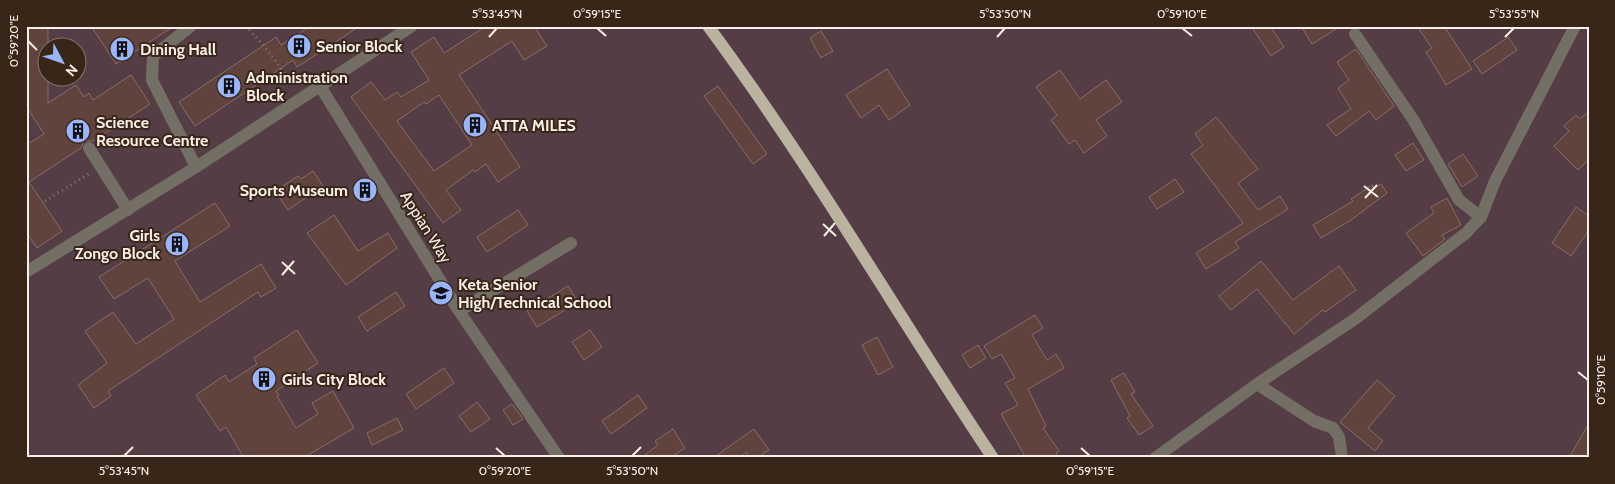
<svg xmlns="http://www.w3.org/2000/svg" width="1615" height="484" font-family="Cabin,sans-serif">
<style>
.green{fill:#543d44;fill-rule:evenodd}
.building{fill:#61433e;stroke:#886d69;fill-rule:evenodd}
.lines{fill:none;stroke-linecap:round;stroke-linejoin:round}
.path{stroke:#87786c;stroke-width:3;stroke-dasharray:1 4;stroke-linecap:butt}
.minor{stroke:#736f65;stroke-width:12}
.major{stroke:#bbb39f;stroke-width:12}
.ticks{fill:none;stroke:#fbf0e7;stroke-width:2}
.labels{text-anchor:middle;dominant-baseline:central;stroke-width:4;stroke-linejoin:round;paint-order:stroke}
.poi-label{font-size:16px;font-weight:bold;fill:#fbf0e7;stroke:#382719;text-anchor:start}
.street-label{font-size:16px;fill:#fbf0e7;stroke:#382719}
.neatline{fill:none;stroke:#fbf0e7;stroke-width:2}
.ticks-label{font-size:12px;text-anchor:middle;fill:#fbf0e7}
</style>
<rect width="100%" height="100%" fill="#382719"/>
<path class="green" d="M 26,26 L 1589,26 L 1589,458 L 26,458 ZM 48,48 L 78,48 L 78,78 L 48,78 Z"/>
<path class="building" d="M 26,26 L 48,26 L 48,103 L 76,85 L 84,97 L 89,93 L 93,100 L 131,75 L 150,104 L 93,141 L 84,141 L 81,148 L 29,182 L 62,231 L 37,248 L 26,232 L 26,145 L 44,134 L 26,106 Z
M 91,26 L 174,26 L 116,64 Z
M 310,26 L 360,26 L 297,67 L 293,60 L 195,126 L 179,102 L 276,37 L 281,45 Z
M 486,26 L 534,26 L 547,46 L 524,60 L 512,41 L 459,75 L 520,167 L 498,182 L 486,164 L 475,172 L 473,170 L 446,190 L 461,210 L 443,223 L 351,97 L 371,82 L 385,100 L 397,92 L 401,97 L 429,80 L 411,52 L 434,37 L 444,53 ZM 439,95 L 472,145 L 434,171 L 397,121 L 424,102 L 426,104 Z
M 1251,26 L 1270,26 L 1284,47 L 1271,56 Z
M 1301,26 L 1341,26 L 1312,44 Z
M 1417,26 L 1444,26 L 1472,69 L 1446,85 L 1426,52 L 1432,48 Z
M 821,31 L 833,51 L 821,58 L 810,38 Z
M 1508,37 L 1517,50 L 1482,74 L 1473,61 Z
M 1356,49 L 1394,106 L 1376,120 L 1369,111 L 1336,136 L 1327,125 L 1351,109 L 1338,88 L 1349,80 L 1337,62 Z
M 887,69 L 910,105 L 889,120 L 879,105 L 861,118 L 846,95 Z
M 1060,70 L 1080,99 L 1106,80 L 1122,102 L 1096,120 L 1107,136 L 1084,153 L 1075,140 L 1069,144 L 1051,120 L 1057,115 L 1036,87 Z
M 718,86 L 767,154 L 753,164 L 704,96 Z
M 1589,111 L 1589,159 L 1578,170 L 1554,146 L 1569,131 L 1564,126 L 1576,115 L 1580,119 Z
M 1216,117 L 1258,169 L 1238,183 L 1258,210 L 1280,196 L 1288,209 L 1235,242 L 1239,248 L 1206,269 L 1196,253 L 1243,223 L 1191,154 L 1203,145 L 1195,134 Z
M 1413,143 L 1424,160 L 1406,171 L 1395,155 Z
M 1463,154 L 1478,176 L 1462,187 L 1448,164 Z
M 313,171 L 323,186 L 288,210 L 275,191 L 298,176 L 301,179 Z
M 1175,179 L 1184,192 L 1157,209 L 1149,197 Z
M 1381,184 L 1387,193 L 1351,220 L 1321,238 L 1313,225 L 1353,201 L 1351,199 L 1372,185 L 1374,188 Z
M 1447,198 L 1461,225 L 1442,235 L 1445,239 L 1423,256 L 1406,233 L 1434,213 L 1431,207 Z
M 215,203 L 230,226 L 175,261 L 200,302 L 261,264 L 276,288 L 261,297 L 258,292 L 108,391 L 111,396 L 94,408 L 78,385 L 107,363 L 85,331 L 113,312 L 136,344 L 174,319 L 148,278 L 114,299 L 99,277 Z
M 1576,207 L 1589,216 L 1589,230 L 1571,256 L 1552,243 Z
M 518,210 L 528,225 L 487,252 L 477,237 Z
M 334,215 L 358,251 L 388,233 L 397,248 L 346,285 L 307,233 Z
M 1261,261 L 1293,300 L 1339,266 L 1356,290 L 1325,312 L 1323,310 L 1294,334 L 1257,289 L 1231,310 L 1219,296 Z
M 568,286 L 578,302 L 537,327 L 527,311 Z
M 396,292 L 405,306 L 367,331 L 358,317 Z
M 1035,315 L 1043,328 L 1032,335 L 1047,360 L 1056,354 L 1064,368 L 1028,389 L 1046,426 L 1043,428 L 1059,451 L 1056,453 L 1059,458 L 1026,458 L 1001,414 L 1018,405 L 1005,383 L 1015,378 L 1001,354 L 992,359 L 984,346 Z
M 297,330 L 318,363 L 276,391 L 279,395 L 277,396 L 296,428 L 318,414 L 312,403 L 333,391 L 354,428 L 303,458 L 244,458 L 226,427 L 220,431 L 196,395 L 225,375 L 229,382 L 257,364 L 254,358 Z
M 590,330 L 602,347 L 584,360 L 572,342 Z
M 877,337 L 893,367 L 878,375 L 862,345 Z
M 978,345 L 986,358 L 970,368 L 962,355 Z
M 444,368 L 454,383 L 416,409 L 406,394 Z
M 1124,373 L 1135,392 L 1131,394 L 1153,426 L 1139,435 L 1127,418 L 1130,416 L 1111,380 Z
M 1377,380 L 1395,396 L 1368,428 L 1383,441 L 1375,451 L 1340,422 Z
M 638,395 L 647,408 L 611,434 L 602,421 Z
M 477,402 L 490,419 L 471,432 L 459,416 Z
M 512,404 L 523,419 L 513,425 L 503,410 Z
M 397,418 L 403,430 L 372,445 L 367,433 Z
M 1589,423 L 1589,458 L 1569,458 Z
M 673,429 L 685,448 L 670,458 L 641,458 L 658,445 L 655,441 Z
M 754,429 L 769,450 L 757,458 L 750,458 L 746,452 L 739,458 L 713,458 Z"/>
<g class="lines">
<path class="path" d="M 246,26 L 270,53 L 290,81 L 299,77 L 302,82
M 45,201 L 90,173"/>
<path class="minor" d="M 191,26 L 153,56 L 152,80 L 196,167
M 1355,34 L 1414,121 L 1459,200 L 1481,217
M 320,86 L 459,311 L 559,458
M 89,148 L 128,210
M 26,272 L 196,167 L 412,26
M 459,311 L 571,243
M 1257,384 L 1314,421 L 1333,428 L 1339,437 L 1342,458
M 1155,458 L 1257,384 L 1355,319 L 1466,233 L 1481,217 L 1495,181 L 1575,26"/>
<path class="major" d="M 708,26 C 811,165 897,314 993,458"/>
</g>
<path class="ticks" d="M 597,28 L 606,36M 1182,28 L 1192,36M 489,37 L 497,28M 997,37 L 1005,28M 1505,37 L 1514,28M 28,41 L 37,50M 1364,186 L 1378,197M 1365,198 L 1377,185M 823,224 L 836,236M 824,236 L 835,223M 282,262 L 295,274M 282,275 L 294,261M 1578,372 L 1588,380M 496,448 L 505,456M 1081,448 L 1090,456M 124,456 L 133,447M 632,456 L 641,447"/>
<defs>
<symbol id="building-disc" viewBox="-11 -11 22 22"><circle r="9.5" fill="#99b5fd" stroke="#382719"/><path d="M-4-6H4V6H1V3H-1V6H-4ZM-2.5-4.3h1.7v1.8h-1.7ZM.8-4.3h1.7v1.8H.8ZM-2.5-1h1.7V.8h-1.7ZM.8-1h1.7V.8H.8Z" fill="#111"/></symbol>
<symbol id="school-disc" viewBox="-11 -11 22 22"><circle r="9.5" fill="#99b5fd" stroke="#382719"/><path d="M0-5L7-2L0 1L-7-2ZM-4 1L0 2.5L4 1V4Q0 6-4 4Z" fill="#111"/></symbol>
</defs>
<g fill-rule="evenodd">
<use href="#building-disc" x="285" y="32" width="28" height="28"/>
<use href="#building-disc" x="108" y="35" width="28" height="28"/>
<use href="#building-disc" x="215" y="72" width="28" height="28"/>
<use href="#building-disc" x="461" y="111" width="28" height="28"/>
<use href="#building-disc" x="64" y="117" width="28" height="28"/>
<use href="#building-disc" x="351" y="176" width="28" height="28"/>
<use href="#building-disc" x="163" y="230" width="28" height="28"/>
<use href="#school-disc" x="427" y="279" width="28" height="28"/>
<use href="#building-disc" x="250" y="365" width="28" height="28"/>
</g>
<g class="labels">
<g class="poi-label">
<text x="316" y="46">Senior Block</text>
<text x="140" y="49">Dining Hall</text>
<text x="246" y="77">Administration<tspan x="246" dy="18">Block</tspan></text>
<text x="96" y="122">Science<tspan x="96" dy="18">Resource Centre</tspan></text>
<text x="492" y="125">ATTA MILES</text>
<text x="348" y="190" text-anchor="end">Sports Museum</text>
<text x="160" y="235" text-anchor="end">Girls<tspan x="160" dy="18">Zongo Block</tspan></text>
<text x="458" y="284">Keta Senior<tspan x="458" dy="18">High/Technical School</tspan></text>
<text x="282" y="379">Girls City Block</text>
</g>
<g class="street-label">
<text transform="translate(426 227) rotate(58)">Appian Way</text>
</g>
</g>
<rect width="1615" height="484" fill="none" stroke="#382719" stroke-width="55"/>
<g transform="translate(62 62) rotate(131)"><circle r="24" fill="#382719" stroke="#86776b"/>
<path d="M0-4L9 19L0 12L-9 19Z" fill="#99b5fd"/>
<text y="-8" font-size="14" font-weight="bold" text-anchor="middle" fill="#fbf0e7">N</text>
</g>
<rect x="28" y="28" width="1560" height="428" class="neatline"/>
<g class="ticks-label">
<text x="497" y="18">5°53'45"N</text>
<text x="597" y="18">0°59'15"E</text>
<text x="1005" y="18">5°53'50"N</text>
<text x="1182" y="18">0°59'10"E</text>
<text x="1514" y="18">5°53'55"N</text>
<text transform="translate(14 41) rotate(-90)" y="4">0°59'20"E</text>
<text transform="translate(1601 380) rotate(-90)" y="4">0°59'10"E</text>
<text x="124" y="475">5°53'45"N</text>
<text x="505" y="475">0°59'20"E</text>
<text x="632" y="475">5°53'50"N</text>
<text x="1090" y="475">0°59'15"E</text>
</g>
</svg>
